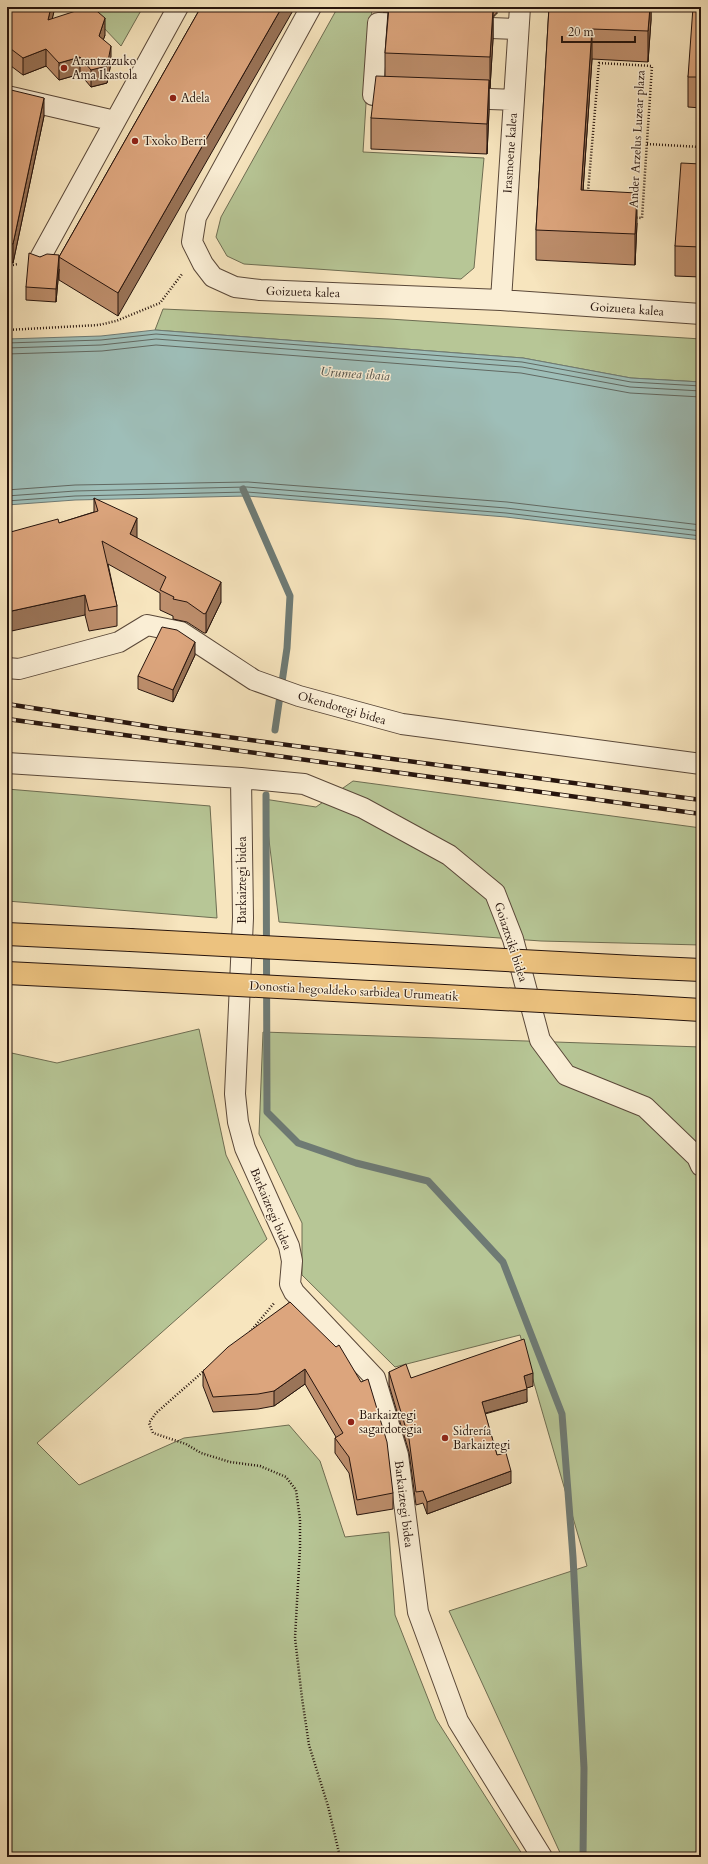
<svg xmlns="http://www.w3.org/2000/svg" width="708" height="1864" font-family="Cardo,serif">
<style>
.green{fill:#b7c696;stroke:#6e6d52}
.water{fill:#9ebeb8;stroke:#6e7a74}
.lines{fill:none;stroke-linecap:round;stroke-linejoin:round}
.shore{stroke:#626962;stroke-width:1}
.stream{stroke:#6e7a74;stroke-width:7}
.minor-casing{stroke:#5a4839;stroke-width:22}
.motorway-casing{stroke:#26140d;stroke-width:24}
.path{stroke:#26140d;stroke-width:2.5;stroke-dasharray:1 2;stroke-linecap:butt}
.minor{stroke:#faeed5;stroke-width:20}
.motorway{stroke:#ecc27f;stroke-width:22}
.rail-casing{stroke:#26140d;stroke-width:4.5}
.rail{stroke:#faeed5;stroke-width:3;stroke-dasharray:9;stroke-linecap:butt}
.motorway-bridge-casing{stroke:#26140d;stroke-width:24;stroke-linecap:butt}
.motorway-bridge{stroke:#ecc27f;stroke-width:22}
.wall{fill:#bd8e6c;stroke:#26140d}
.shaded-wall{fill:#9a7458;stroke:#26140d}
.building{fill:#dca57d;stroke:#26140d}
.poi-dot{fill:#8f2418;stroke:#faeed5;stroke-width:1.5}
.labels{text-anchor:middle;dominant-baseline:central;stroke-width:3;stroke-linejoin:round;paint-order:stroke}
.poi-label{font-size:12px;fill:#26140d;stroke:#faeed5;text-anchor:start}
.street-label{font-size:12px;fill:#26140d;stroke:#faeed5}
.water-label{font-size:13px;font-style:italic;fill:#505049;stroke:#faeed5}
</style>
<rect width="100%" height="100%" fill="#f7e5be"/>
<filter id="stains"><feTurbulence type="fractalNoise" baseFrequency=".005" numOctaves="4"/><feColorMatrix values="0 0 0 0 .2 0 0 0 0 .09 0 0 0 0 .02 0 0 0 .5 -.17"/></filter>
<radialGradient id="worn" r=".72"><stop offset=".6" stop-color="#630" stop-opacity="0"/><stop offset="1" stop-color="#630" stop-opacity=".3"/></radialGradient>
<path class="green" d="M 84,7 L 143,7 L 121,46 Z
M 338,7 L 372,7 L 363,152 L 484,158 L 474,268 L 461,279 L 244,264 L 227,256 L 216,237 L 221,217 Z
M 163,309 L 389,319 L 701,339 L 701,382 L 631,378 L 523,358 L 155,330 Z
M 353,781 L 701,828 L 701,945 L 541,941 L 279,922 L 264,799 L 316,807 Z
M 7,789 L 210,806 L 217,918 L 7,901 Z
M 199,1029 L 226,1155 L 267,1239 L 37,1443 L 79,1485 L 184,1438 L 289,1425 L 320,1461 L 345,1537 L 389,1532 L 395,1615 L 436,1719 L 524,1857 L 7,1857 L 7,1052 L 57,1063 Z
M 263,1032 L 701,1047 L 701,1857 L 562,1857 L 449,1611 L 587,1566 L 520,1335 L 395,1367 L 302,1275 L 302,1223 L 259,1134 Z"/>
<path class="water" d="M 155,330 L 523,358 L 631,378 L 701,382 L 701,540 L 506,517 L 247,496 L 75,500 L 7,505 L 7,339 L 101,336 Z"/>
<g class="lines">
<path class="shore" d="M 7,343 L 101,340 L 156,334 L 522,362 L 631,382 L 701,386
M 7,348 L 101,345 L 156,339 L 522,367 L 630,387 L 701,391
M 7,354 L 102,351 L 156,345 L 521,373 L 630,393 L 701,397
M 7,490 L 75,485 L 248,482 L 507,502 L 701,525
M 7,496 L 75,491 L 247,487 L 506,508 L 701,531
M 7,501 L 75,496 L 247,492 L 506,513 L 701,536"/>
<path class="stream" d="M 243,489 L 290,596 L 287,648 L 275,730
M 266,795 L 267,1112 L 298,1143 L 356,1163 L 428,1181 L 503,1262 L 562,1414 L 573,1557 L 584,1768 L 583,1857"/>
<defs>
<path id="minor" d="M 311,7 L 196,217 L 192,242 L 203,264 L 213,277 L 235,287 L 260,290 L 501,300 L 701,314
M 465,27 L 518,29
M 7,96 L 115,121
M 400,96 L 373,95 L 378,23 L 413,24
M 462,98 L 514,100
M 40,258 L 178,7
M 501,300 L 520,7
M 7,668 L 19,669 L 119,642 L 147,625 L 181,632 L 254,680 L 299,696 L 402,724 L 701,764
M 7,763 L 241,778 L 243,918 L 235,1094 L 238,1122 L 245,1148 L 289,1246 L 292,1261 L 290,1284 L 294,1292 L 375,1378 L 398,1455 L 418,1612 L 458,1721 L 542,1857
M 241,778 L 304,784 L 363,808 L 449,855 L 495,893 L 513,939 L 540,1040 L 566,1075 L 645,1107 L 697,1157 L 701,1166"/>
<path id="motorway" d="M 7,934 L 130,940
M 635,967 L 701,970
M 7,973 L 126,979
M 634,1006 L 701,1010"/>
</defs>
<use href="#minor" class="minor-casing"/>
<use href="#motorway" class="motorway-casing"/>
<path class="path" d="M 599,63 L 652,66 L 642,218 L 586,215 Z
M 647,144 L 701,147
M 7,266 L 18,264
M 7,330 L 99,325 L 116,321 L 160,303 L 182,274
M 250,1332 L 275,1302
M 205,1370 L 156,1413 L 149,1423 L 153,1433 L 186,1444 L 201,1453 L 230,1462 L 260,1466 L 286,1477 L 296,1490 L 300,1519 L 300,1548 L 295,1638 L 302,1698 L 309,1745 L 328,1806 L 340,1857"/>
<use href="#minor" class="minor"/>
<use href="#motorway" class="motorway"/>
<defs>
<path id="rail" d="M 7,704 L 167,729 L 701,800
M 7,719 L 701,814"/>
</defs>
<use href="#rail" class="rail-casing"/>
<use href="#rail" class="rail"/>
<defs>
<path id="motorway-bridge" d="M 130,940 L 635,967
M 126,979 L 634,1006"/>
</defs>
<use href="#motorway-bridge" class="motorway-bridge-casing"/>
<use href="#motorway-bridge" class="motorway-bridge"/>
</g>
<path class="wall" d="M 7,7 L 55,7 L 52,19 L 105,35 L 103,39 L 111,63 L 107,83 L 91,87 L 80,74 L 59,80 L 46,66 L 23,75 L 7,63 Z
M 201,7 L 118,316 L 59,280 L 59,269 L 56,302 L 26,300 L 26,287 L 40,257 L 59,257 Z
M 383,7 L 497,7 L 497,14 L 495,14 L 495,16 L 493,16 L 493,39 L 490,88 L 489,88 L 489,111 L 487,154 L 371,149 L 371,118 L 385,76 L 385,53 L 388,12 L 383,12 Z
M 549,7 L 651,7 L 651,20 L 648,62 L 592,59 L 583,190 L 637,223 L 635,265 L 536,260 L 536,230 Z
M 701,7 L 701,108 L 688,107 L 688,77 Z
M 7,89 L 44,116 L 13,263 L 7,262 Z
M 701,164 L 701,277 L 675,276 L 675,246 Z
M 94,498 L 137,538 L 221,602 L 206,633 L 204,633 L 187,622 L 173,619 L 173,616 L 160,610 L 160,593 L 108,564 L 117,606 L 117,626 L 89,631 L 85,615 L 59,523 L 94,512 Z
M 195,655 L 173,702 L 138,689 L 138,676 Z
M 290,1302 L 393,1493 L 393,1509 L 357,1515 L 349,1473 L 335,1453 L 335,1438 L 336,1437 L 305,1384 L 274,1406 L 258,1409 L 213,1412 L 203,1386 L 203,1371 Z
M 389,1372 L 411,1378 L 533,1386 L 526,1388 L 527,1402 L 485,1414 L 497,1455 L 511,1483 L 427,1514 L 423,1503 L 416,1505 L 409,1452 L 389,1385 Z"/>
<path class="shaded-wall" d="M 51,7 L 55,7 L 48,37 L 48,20 Z
M 282,7 L 295,7 L 118,316 L 118,293 Z
M 650,7 L 651,7 L 651,20 L 648,62 L 648,31 Z
M 493,9 L 493,39 L 490,88 L 490,57 Z
M 105,18 L 105,35 L 99,53 L 99,36 Z
M 592,29 L 592,59 L 581,220 L 581,190 Z
M 111,46 L 111,63 L 107,83 L 91,87 L 91,70 Z
M 46,49 L 46,66 L 23,75 L 23,58 Z
M 80,57 L 80,74 L 59,80 L 59,63 Z
M 489,80 L 489,111 L 487,154 L 487,124 Z
M 44,98 L 44,116 L 13,263 L 13,244 Z
M 637,193 L 637,223 L 635,265 L 635,234 Z
M 59,255 L 59,269 L 56,302 L 56,289 Z
M 137,518 L 137,538 L 130,534 Z
M 221,582 L 221,602 L 206,633 L 206,613 Z
M 85,595 L 85,615 L 7,632 L 7,612 Z
M 195,642 L 195,655 L 173,702 L 173,690 Z
M 305,1369 L 305,1384 L 274,1406 L 274,1391 Z
M 533,1373 L 533,1386 L 524,1389 L 524,1376 Z
M 527,1389 L 527,1402 L 482,1414 L 482,1402 Z
M 511,1471 L 511,1483 L 427,1514 L 427,1502 Z"/>
<path class="building" d="M 7,7 L 51,7 L 48,20 L 88,7 L 92,7 L 105,18 L 99,36 L 111,46 L 107,66 L 91,70 L 80,57 L 59,63 L 46,49 L 23,58 L 7,46 Z
M 201,7 L 282,7 L 118,293 L 59,257 Z
M 389,7 L 447,7 L 493,9 L 490,57 L 385,53 Z
M 549,7 L 650,7 L 648,31 L 592,29 L 581,190 L 637,193 L 635,234 L 536,230 Z
M 693,7 L 701,7 L 701,77 L 688,77 Z
M 376,76 L 489,80 L 487,124 L 371,118 Z
M 7,89 L 44,98 L 13,244 L 7,243 Z
M 681,163 L 701,164 L 701,247 L 675,246 Z
M 29,253 L 40,257 L 47,254 L 59,255 L 56,289 L 26,287 Z
M 94,498 L 137,518 L 130,534 L 221,582 L 206,613 L 204,614 L 187,602 L 173,599 L 174,597 L 160,590 L 166,577 L 102,541 L 117,606 L 89,611 L 85,595 L 7,612 L 7,533 L 58,519 L 59,523 L 98,511 Z
M 162,627 L 177,630 L 195,642 L 173,690 L 138,676 Z
M 290,1302 L 336,1347 L 339,1345 L 361,1382 L 368,1379 L 387,1442 L 393,1493 L 357,1500 L 349,1457 L 335,1438 L 343,1433 L 305,1369 L 274,1391 L 258,1394 L 213,1397 L 203,1371 L 228,1347 Z
M 524,1339 L 533,1373 L 524,1376 L 527,1389 L 482,1402 L 497,1455 L 506,1453 L 511,1471 L 427,1502 L 423,1491 L 416,1492 L 409,1439 L 389,1372 L 406,1364 L 411,1378 Z"/>
<g class="poi-dot">
<circle cx="64" cy="68" r="4"/>
<circle cx="173" cy="98" r="4"/>
<circle cx="135" cy="141" r="4"/>
<circle cx="351" cy="1422" r="4"/>
<circle cx="445" cy="1438" r="4"/>
</g>
<g class="labels">
<g class="poi-label">
<text x="72" y="61">Arantzazuko<tspan x="72" dy="14">Ama Ikastola</tspan></text>
<text x="181" y="98">Adela</text>
<text x="143" y="141">Txoko Berri</text>
<text x="359" y="1415">Barkaiztegi<tspan x="359" dy="14">sagardotegia</tspan></text>
<text x="453" y="1431">Sidrería<tspan x="453" dy="14">Barkaiztegi</tspan></text>
</g>
<g class="street-label">
<text transform="translate(637 139) rotate(-87)">Ander Arzelus Luzear plaza</text>
<text transform="translate(510 153) rotate(-86)">Irasmoene kalea</text>
<text transform="translate(303 292) rotate(2)">Goizueta kalea</text>
<text transform="translate(627 309) rotate(4)">Goizueta kalea</text>
<text transform="translate(342 708) rotate(16)">Okendotegi bidea</text>
<text transform="translate(242 880) rotate(-90)">Barkaiztegi bidea</text>
<text transform="translate(511 942) rotate(72)">Goiaztxiki bidea</text>
<text transform="translate(354 991) rotate(3)">Donostia hegoaldeko sarbidea Urumeatik</text>
<text transform="translate(271 1209) rotate(67)">Barkaiztegi bidea</text>
<text transform="translate(404 1504) rotate(83)">Barkaiztegi bidea</text>
</g>
<g class="water-label">
<text transform="translate(355 374) rotate(4)">Urumea ibaia</text>
</g>
</g>
<rect width="708" height="1864" fill="none" stroke="#f7e5be" stroke-width="24"/>
<rect x="8" y="8" width="692" height="1848" fill="none" stroke="#26140d" stroke-width="2"/>
<rect x="12" y="12" width="684" height="1840" fill="none" stroke="#26140d"/>
<path d="M562 36v6h73v-6" fill="none" stroke="#26140d" stroke-width="2"/>
<text x="568" y="36" font-size="12" fill="#26140d" stroke="#faeed5" stroke-width="3" paint-order="stroke">20 m</text>
<rect width="100%" height="100%" filter="url(#stains)"/>
<rect width="100%" height="100%" fill="url(#worn)"/>
</svg>
